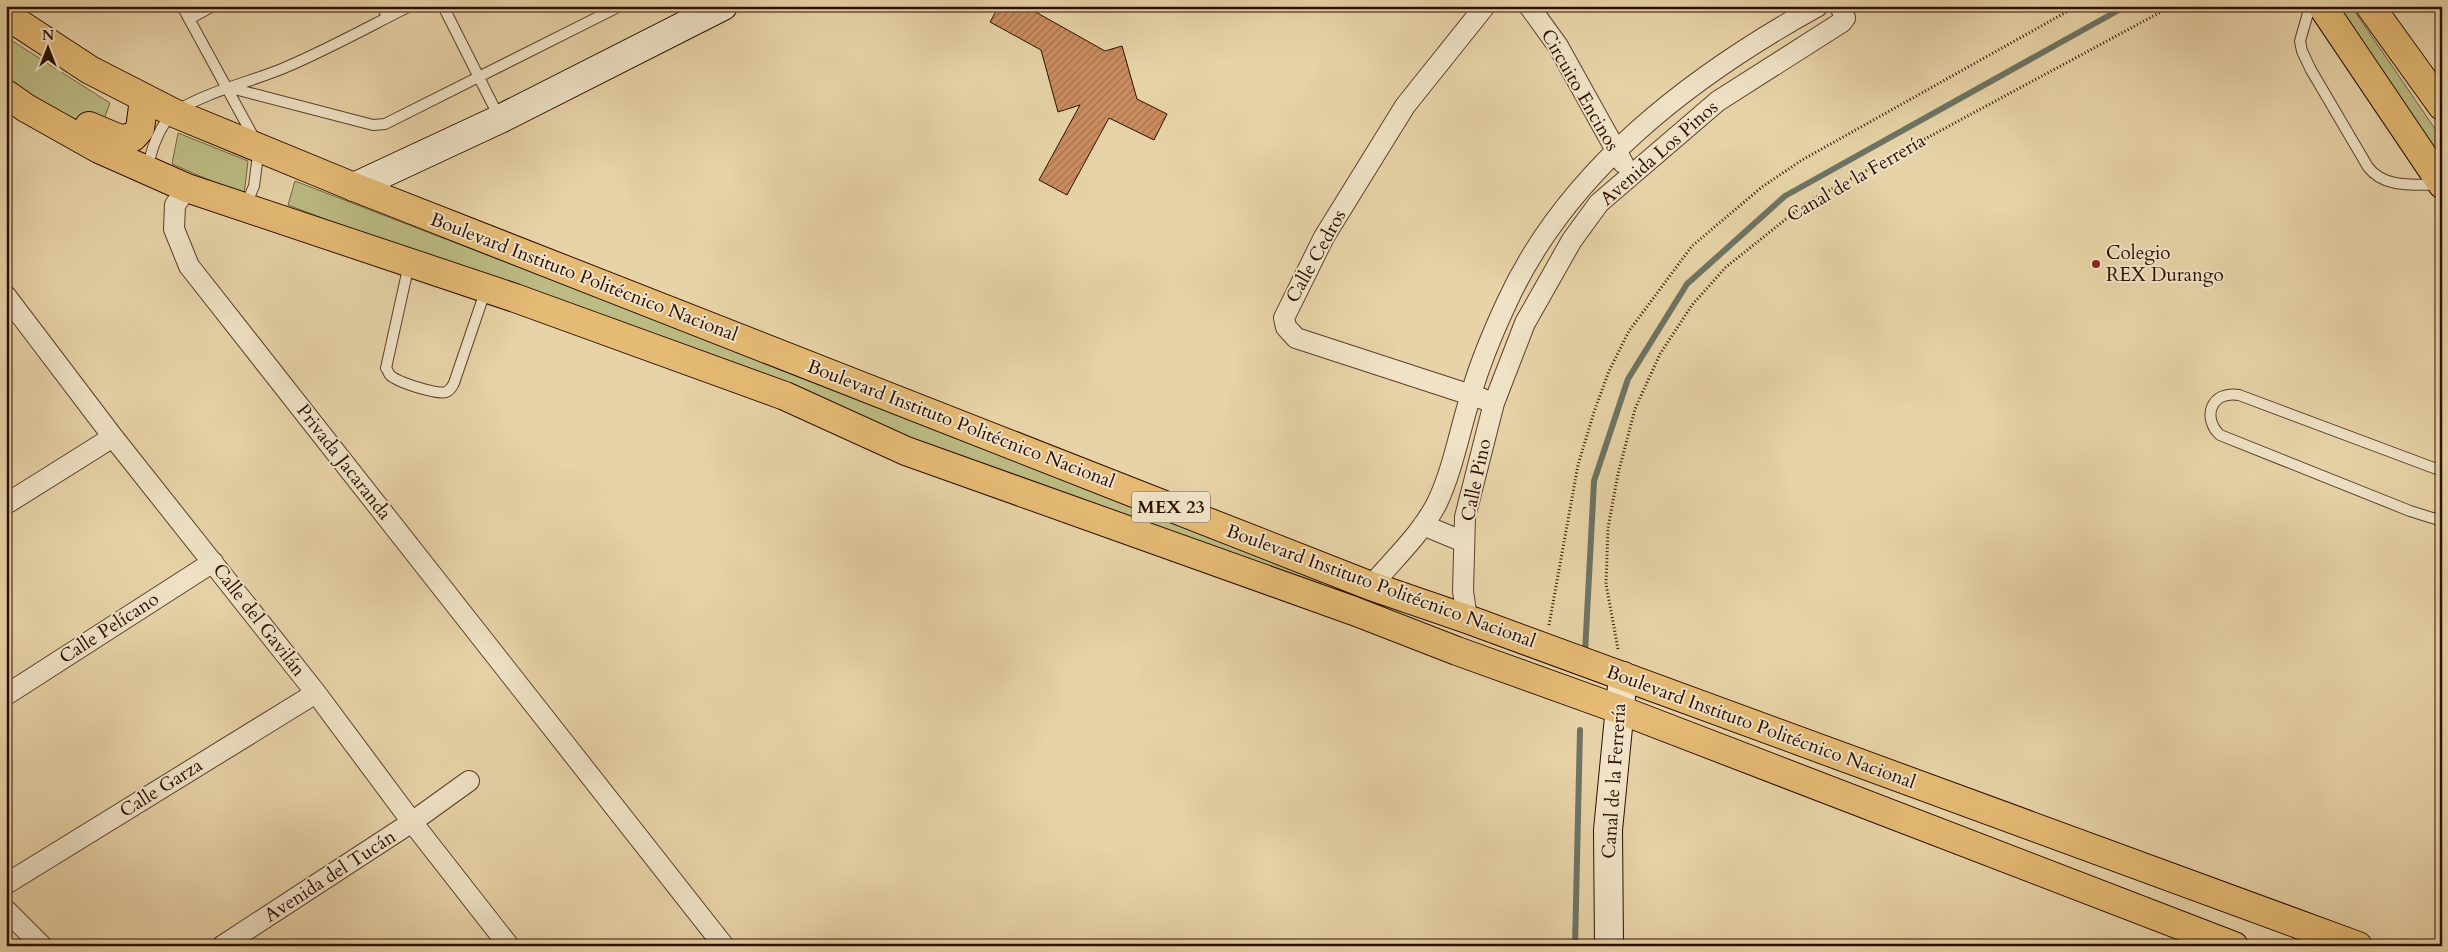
<svg xmlns="http://www.w3.org/2000/svg" width="2448" height="952" font-family="Cardo,serif">
<style>
.grass{fill:#bcbb83;stroke:#746442}
.lines{fill:none;stroke-linecap:round;stroke-linejoin:round}
.stream{stroke:#6d7463;stroke-width:6}
.building{fill:url(#building-hatch);stroke:#2d0e01}
.lane-casing{stroke:#5c3f2a;stroke-width:12}
.street-casing{stroke:#5c3f2a;stroke-width:22}
.secondary-casing{stroke:#2d0e01;stroke-width:30}
.primary-casing{stroke:#2d0e01;stroke-width:30}
.path{stroke:#2d0e01;stroke-width:3;stroke-dasharray:1 2.5;stroke-linecap:butt}
.lane{stroke:#efe2c6;stroke-width:10}
.street{stroke:#efe2c6;stroke-width:20}
.secondary{stroke:#efe2c6;stroke-width:28}
.primary{stroke:#e4ba74;stroke-width:28}
.poi-dot{fill:#8f2418;stroke:#efe2c6;stroke-width:2}
.labels{text-anchor:middle;dominant-baseline:central;stroke-width:4;stroke-linejoin:round;paint-order:stroke}
.shield{fill:#efe2c6;stroke:#674e3c;stroke-width:1}
.shield-label{font-size:18px;font-weight:bold;fill:#2d0e01}
.street-label{font-size:19px;fill:#2d0e01;stroke:#efe2c6}
.poi-label{font-size:19px;fill:#2d0e01;stroke:#efe2c6;text-anchor:start}
</style>
<defs>
<pattern id="building-hatch" width="6" height="6" patternUnits="userSpaceOnUse" patternTransform="scale(1.25)"><rect width="6" height="6" fill="#cb8d5f"/><path d="M-1 1l2-2M0 6l6-6M5 7l2-2" fill="none" stroke="#a5724c"/></pattern>
</defs>
<rect width="100%" height="100%" fill="#e7d3a7"/>
<filter id="stains"><feTurbulence type="fractalNoise" baseFrequency=".004" numOctaves="4"/><feColorMatrix values="0 0 0 0 .2 0 0 0 0 .09 0 0 0 0 .02 0 0 0 .5 -.17"/></filter>
<radialGradient id="worn" r=".72"><stop offset=".6" stop-color="#630" stop-opacity="0"/><stop offset="1" stop-color="#630" stop-opacity=".3"/></radialGradient>
<path class="grass" d="M 2338,6 L 2351,6 L 2442,139 L 2442,158 Z
M 6,37 L 110,103 L 100,130 L 6,88 Z
M 178,133 L 248,161 L 244,195 L 172,164 Z
M 295,181 L 1322,577 L 1316,593 L 288,205 Z"/>
<g class="lines">
<path class="stream" d="M 1585,653 L 1594,481 L 1628,379 L 1687,284 L 1785,196 L 2126,6
M 1575,946 L 1580,730"/>
</g>
<path class="building" d="M 999,6 L 1025,6 L 1105,51 L 1122,46 L 1137,99 L 1167,114 L 1154,140 L 1109,118 L 1067,195 L 1039,180 L 1080,105 L 1058,112 L 1041,50 L 990,22 Z"/>
<g class="lines">
<defs>
<path id="lane" d="M 182,6 L 259,147 L 254,186 L 245,207
M 382,6 L 387,17
M 443,6 L 500,119
M 2310,6 L 2300,41 L 2302,51 L 2311,70 L 2368,167 C 2385,189 2414,184 2439,185
M 189,19 L 213,6
M 227,87 L 373,125 L 385,124 L 620,6
M 148,169 C 150,152 160,123 175,112 C 208,91 248,83 284,68 C 327,50 368,27 410,6
M 409,264 L 386,368 C 388,370 388,373 390,375 C 397,382 437,395 446,392 C 451,390 452,387 454,383 L 486,289
M 2442,471 L 2239,395 C 2212,390 2201,417 2220,435 L 2410,511 L 2442,521"/>
<path id="street" d="M 1529,6 L 1558,46 L 1623,163
M 187,188 L 175,205 L 174,229 L 189,266 L 724,946
M 6,296 L 113,437 L 316,693 L 412,822 L 509,946
M 1483,399 L 1296,338 L 1286,327 L 1284,318 L 1324,237 L 1405,106 L 1485,6
M 6,504 L 113,437
M 1423,525 L 1464,542
M 1371,586 C 1393,560 1422,533 1437,503 C 1453,469 1459,433 1470,398 C 1479,365 1493,332 1507,302 C 1568,169 1693,75 1818,6
M 1467,619 L 1463,591 L 1465,517 L 1494,403 L 1525,323 L 1572,240 L 1599,203 L 1718,101 L 1842,22 L 1845,18 L 1840,6
M 6,695 L 213,562
M 6,884 L 316,693
M 6,910 L 42,946
M 222,946 L 412,822 L 469,781"/>
<path id="secondary" d="M 354,187 L 500,119 L 723,6
M 1609,946 L 1608,830 L 1623,676"/>
<path id="primary" d="M 2322,6 L 2442,184
M 2370,6 L 2442,106
M 6,15 L 90,70 L 174,113 L 354,187 L 1371,586 L 1467,619 L 2358,946
M 6,94 L 26,108 L 99,149 L 187,188 L 515,298 L 785,396 L 906,451 L 1354,611 L 1457,651 L 1618,709 L 2234,946
M 89,126 L 120,139 L 133,137 L 140,129 L 144,99"/>
</defs>
<use href="#lane" class="lane-casing"/>
<use href="#street" class="street-casing"/>
<use href="#secondary" class="secondary-casing"/>
<use href="#primary" class="primary-casing"/>
<path class="path" d="M 1549,625 L 1578,465 L 1594,412 L 1609,371 L 1629,331 L 1692,246 L 1762,187 L 1802,160 L 2077,6
M 1618,649 L 1606,584 L 1608,528 L 1618,474 L 1635,409 L 1660,354 L 1692,305 L 1726,267 L 1806,203 L 2172,6"/>
<use href="#lane" class="lane"/>
<use href="#street" class="street"/>
<use href="#secondary" class="secondary"/>
<use href="#primary" class="primary"/>
</g>
<circle class="poi-dot" cx="2096" cy="264" r="5"/>
<g class="labels">
<rect class="shield" x="1132" y="491.5" width="78" height="31" rx="4"/>
<g class="shield-label">
<text x="1171" y="507">MEX 23</text>
</g>
<g class="street-label">
<text transform="translate(1580 90) rotate(60)">Circuito Encinos</text>
<text transform="translate(1659 153) rotate(-41)">Avenida Los Pinos</text>
<text transform="translate(1856 178) rotate(-30)">Canal de la Ferrería</text>
<text transform="translate(1316 256) rotate(-61)">Calle Cedros</text>
<text transform="translate(584 277) rotate(21)">Boulevard Instituto Politécnico Nacional</text>
<text transform="translate(961 424) rotate(21)">Boulevard Instituto Politécnico Nacional</text>
<text transform="translate(344 462) rotate(52)">Privada Jacaranda</text>
<text transform="translate(1476 480) rotate(-78)">Calle Pino</text>
<text transform="translate(1381 586) rotate(20)">Boulevard Instituto Politécnico Nacional</text>
<text transform="translate(259 620) rotate(52)">Calle del Gavilán</text>
<text transform="translate(109 628) rotate(-33)">Calle Pelícano</text>
<text transform="translate(1761 727) rotate(20)">Boulevard Instituto Politécnico Nacional</text>
<text transform="translate(1614 781) rotate(-86)">Canal de la Ferrería</text>
<text transform="translate(161 788) rotate(-32)">Calle Garza</text>
<text transform="translate(330 876) rotate(-33)">Avenida del Tucán</text>
</g>
<g class="poi-label">
<text x="2106" y="253">Colegio<tspan x="2106" dy="22">REX Durango</tspan></text>
</g>
</g>
<rect width="2448" height="952" fill="none" stroke="#e7d3a7" stroke-width="25"/>
<rect x="8" y="8" width="2433" height="937" fill="none" stroke="#2d0e01" stroke-width="2.5"/>
<rect x="12" y="12" width="2423" height="927" fill="none" stroke="#2d0e01"/>
<g transform="translate(48 48)" stroke="#efe2c6" stroke-width="4" paint-order="stroke">
<path d="M0-4L9 19L0 12L-9 19Z" fill="#2d0e01"/>
<text y="-8" font-size="14" font-weight="bold" text-anchor="middle" fill="#2d0e01">N</text>
</g>
<rect width="100%" height="100%" filter="url(#stains)"/>
<rect width="100%" height="100%" fill="url(#worn)"/>
</svg>
